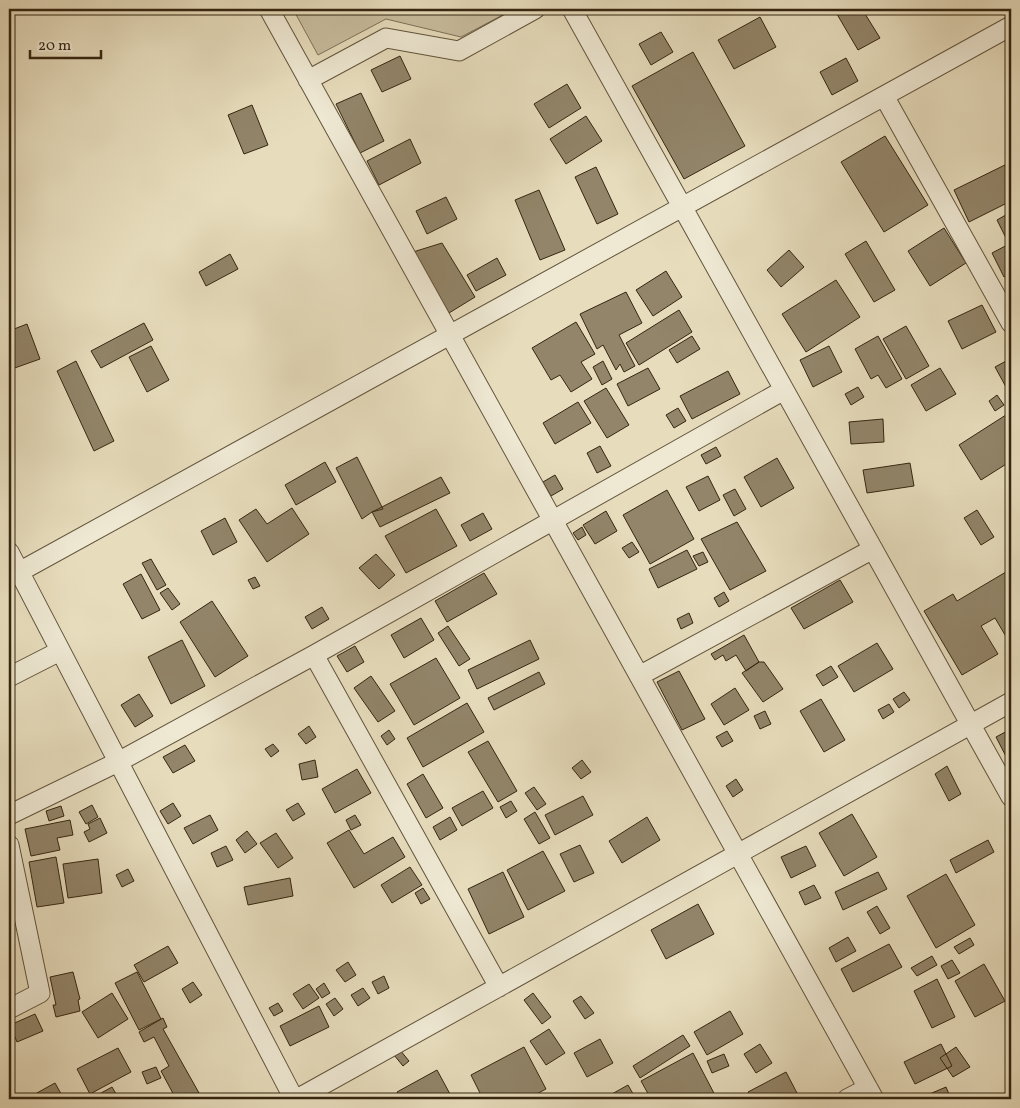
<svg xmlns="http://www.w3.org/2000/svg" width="1020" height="1108" viewBox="0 0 1020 1108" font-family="Vollkorn,serif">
<rect width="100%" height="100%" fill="#e7ddbd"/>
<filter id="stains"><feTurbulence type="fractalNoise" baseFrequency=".004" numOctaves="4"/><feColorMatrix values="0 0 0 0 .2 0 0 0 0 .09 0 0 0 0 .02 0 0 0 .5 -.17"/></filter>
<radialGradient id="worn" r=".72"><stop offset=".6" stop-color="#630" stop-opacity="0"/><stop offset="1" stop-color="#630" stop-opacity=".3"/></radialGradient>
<path fill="#c9bea0" stroke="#7f7258" d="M293,9H514L461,37L386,19L318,55Z"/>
<path fill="#92856a" stroke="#352611" d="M834,9H862L880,38L858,50Z
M760,17L776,47L734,69L718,40Z
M661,32L673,52L651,65L639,44Z
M693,52L745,146L684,179L632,86Z
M400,56L411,79L382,92L371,70Z
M846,58L858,81L832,95L820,72Z
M567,84L581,108L549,128L534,104Z
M361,93L384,141L360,153L336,104Z
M252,105L268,145L244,154L228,115Z
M586,116L602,141L566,164L550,139Z
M885,136L928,205L884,232L841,162Z
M410,139L421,163L379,185L367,161Z
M1011,162V201L969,222L954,190Z
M596,167L618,214L597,224L575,177Z
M539,190L565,250L540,260L515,200Z
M446,197L457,219L427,234L416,211Z
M1011,212V241L1008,242L997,220Z
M944,228L966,263L930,286L908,251Z
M866,241L895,290L874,302L845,254Z
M442,243L475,297L449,313L413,252Z
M1011,243V274L1004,277L992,253Z
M789,250L804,267L781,287L767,270Z
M230,254L238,269L206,286L199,272Z
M497,258L506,275L476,291L467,275Z
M666,271L682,297L653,316L636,290Z
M836,280L860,317L806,352L782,314Z
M626,292L642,323L619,335L635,366L624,372L620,364L616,370L603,345L597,349L580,314Z
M982,305L996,332L962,349L948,321Z
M679,310L692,332L639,365L626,343Z
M576,322L595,354L581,362L592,379L571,392L560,375L551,380L532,348Z
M144,323L153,340L101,368L91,351Z
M27,324L40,359L9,370V331Z
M906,326L929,366L906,379L883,339Z
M692,336L700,349L677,363L669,350Z
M878,336L902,379L886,388L878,375L871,379L855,349Z
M151,346L169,380L147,392L129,357Z
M829,346L842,372L813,387L800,360Z
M1008,360L1011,367V384L1006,387L995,367Z
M76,361L114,441L94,451L57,371Z
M603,361L612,379L602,385L593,367Z
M648,368L660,389L628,406L617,384Z
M940,368L956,394L926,411L911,385Z
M728,371L740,394L692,419L680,396Z
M858,387L864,397L851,405L845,394Z
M606,388L629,425L607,438L584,401Z
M997,395L1004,405L995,411L989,401Z
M578,402L591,423L555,444L543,423Z
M678,408L686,421L674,428L666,415Z
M1009,413L1011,416V461L981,480L959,445Z
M883,419L884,442L851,444L849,422Z
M600,446L611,466L597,473L587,453Z
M716,447L721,456L706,464L701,455Z
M357,457L383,509L372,512L362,519L336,468Z
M777,458L794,488L761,507L744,477Z
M325,462L336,482L296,505L285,485Z
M910,463L914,486L867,493L863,470Z
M555,475L563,489L551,496L543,482Z
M708,476L720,500L699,511L686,487Z
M441,477L450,493L380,527L372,512Z
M735,489L746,509L734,516L723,495Z
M667,490L694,539L650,564L623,515Z
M292,508L309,534L267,562L239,520L256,509L267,524Z
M436,509L457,546L406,573L385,536Z
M977,510L994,537L981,545L964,518Z
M606,511L617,531L595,544L583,525Z
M483,513L492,529L470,541L461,525Z
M225,518L237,542L213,555L201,531Z
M737,522L766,571L730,590L701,539Z
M582,527L586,535L578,540L573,533Z
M632,542L639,552L629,558L622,548Z
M687,550L697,569L658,588L649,569Z
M703,552L708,562L699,566L693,556Z
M376,554L395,575L379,589L359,568Z
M151,559L166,585L157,590L142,563Z
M1011,569V645L995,618L981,626L998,654L962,675L924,611L953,594L957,601Z
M484,573L497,594L447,622L435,601Z
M141,574L160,610L142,619L123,584Z
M255,577L260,586L253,589L248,580Z
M840,580L853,602L804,629L791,608Z
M168,588L180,604L172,610L160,593Z
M724,592L729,601L719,607L714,598Z
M212,601L248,656L215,677L180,622Z
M322,607L329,619L312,629L305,617Z
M689,613L693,623L681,629L677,619Z
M421,618L434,640L404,658L391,635Z
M448,626L470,659L459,666L438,633Z
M744,635L759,662L746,671L736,655L726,661L723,655L715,660L711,654Z
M182,640L205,686L171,704L148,657Z
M530,640L539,659L477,689L468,670Z
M877,643L893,669L854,692L838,666Z
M355,646L364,662L347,672L337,656Z
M436,658L460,698L414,725L390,684Z
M759,662H764L783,689L763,702L742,673Z
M831,666L838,677L823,686L816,675Z
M679,671L705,719L682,730L657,682Z
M539,672L545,684L494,710L488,698Z
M371,676L395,711L378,722L354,688Z
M735,688L749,710L724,725L711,704Z
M904,692L910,700L899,708L893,699Z
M139,694L153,716L135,727L121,705Z
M821,699L845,740L824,752L800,711Z
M467,703L484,732L423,767L407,738Z
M889,704L894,712L883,719L878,710Z
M765,711L771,724L760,729L754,716Z
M309,726L316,737L306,744L298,734Z
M1011,729V766L996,737Z
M389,730L395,739L387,745L381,736Z
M727,731L733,741L722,747L716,737Z
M488,741L517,791L498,802L468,752Z
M273,744L279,751L271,757L265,749Z
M185,745L195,761L173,773L163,757Z
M315,760L318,777L302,780L299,764Z
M582,760L591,772L581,779L572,768Z
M947,766L961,794L949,801L935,774Z
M357,769L371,793L335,813L322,789Z
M423,774L443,808L426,818L407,784Z
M736,779L743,790L733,797L726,786Z
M534,787L546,804L537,810L525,793Z
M483,791L493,808L462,826L452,808Z
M583,796L593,815L555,835L545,815Z
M511,801L517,811L506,818L500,807Z
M173,803L181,816L168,824L160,811Z
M298,803L305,814L293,821L286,810Z
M92,805L98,817L86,824L79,812Z
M61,806L64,816L49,821L46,811Z
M535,812L550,838L539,844L524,819Z
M852,814L877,857L844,876L819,833Z
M210,815L218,830L193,844L184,828Z
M355,815L361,825L351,830L346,820Z
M450,817L457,830L440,840L433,827Z
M647,817L660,840L622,863L609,841Z
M100,818L107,833L89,842L84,832L90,829L88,824Z
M70,820L73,835L57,838L60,850L31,856L25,829Z
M349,830L364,854L393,837L405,857L354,888L327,843Z
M247,831L257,844L245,853L236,840Z
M276,833L293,858L278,868L260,843Z
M988,840L994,852L956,873L950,860Z
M580,845L594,873L574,882L560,854Z
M226,846L233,860L217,867L211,853Z
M806,846L816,866L791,878L781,857Z
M543,851L565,891L528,910L507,870Z
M56,857L64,903L37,907L29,862Z
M98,859L102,893L68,898L63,864Z
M410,867L422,885L392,903L381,885Z
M128,869L134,881L122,887L116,875Z
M503,872L524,917L489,934L468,889Z
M878,872L887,889L843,910L835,892Z
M946,874L975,925L936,948L907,896Z
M290,878L293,896L248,905L244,887Z
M814,885L821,898L805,905L799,892Z
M423,888L430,899L421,904L415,893Z
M698,904L714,934L666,959L651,930Z
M877,906L890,928L880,934L867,912Z
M848,937L856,951L836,962L829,948Z
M970,938L974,945L959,954L954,947Z
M889,944L902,967L853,992L841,969Z
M168,946L178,963L144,982L134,965Z
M932,956L937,965L917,976L911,968Z
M952,960L960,973L948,979L941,966Z
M348,962L356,975L345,982L336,970Z
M984,964L1005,1001L975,1017L955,981Z
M73,972L80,999L78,1000L80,1011L56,1017L53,1005H56L50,977Z
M137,972L161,1019L139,1030L115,983Z
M384,976L389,988L378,994L372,982Z
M937,979L955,1017L932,1028L914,991Z
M193,982L202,995L190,1003L182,989Z
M324,983L330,993L322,998L316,989Z
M309,984L319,998L303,1009L293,994Z
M363,988L370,998L358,1006L351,995Z
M112,993L128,1019L98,1038L82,1012Z
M533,993L551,1017L542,1024L524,1000Z
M581,996L594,1013L585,1019L573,1001Z
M335,998L343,1009L334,1016L326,1004Z
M278,1003L283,1011L274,1016L269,1008Z
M319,1006L329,1027L290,1046L280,1026Z
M730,1011L743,1034L707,1055L694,1032Z
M35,1014L43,1031L17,1042L10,1025Z
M163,1018L167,1027L163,1029L199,1093L187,1099H176L161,1071L169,1066L154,1037L144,1042L139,1032Z
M549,1029L565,1053L546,1065L530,1041Z
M683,1035L690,1046L640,1078L633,1066Z
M600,1039L613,1063L587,1077L574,1053Z
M760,1044L772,1063L756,1073L744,1054Z
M941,1044L952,1066L915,1084L904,1062Z
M524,1047L546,1089L527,1099H483L471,1075Z
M956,1047L970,1067L953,1077L940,1058Z
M118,1048L131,1072L90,1094L77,1069Z
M400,1050L409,1061L403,1066L394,1055Z
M693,1053L717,1099H651L641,1081Z
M724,1054L729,1066L712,1073L707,1061Z
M156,1067L161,1078L147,1084L142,1072Z
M437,1070L450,1094L440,1099H401L397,1092Z
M786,1072L797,1093L785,1099H752L748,1092Z
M55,1083L64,1099H26Z
M628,1085L636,1099H603Z
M112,1087L119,1099H93L92,1098Z
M946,1087L951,1099H918Z"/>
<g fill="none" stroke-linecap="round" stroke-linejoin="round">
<defs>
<path id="street" d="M269,9L874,1099
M572,9L1011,797
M308,80L386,38L459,51L535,9
M884,96L1011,323
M9,552L294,1099
M19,572L1011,26
M314,655L499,987
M639,676L873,549
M9,677L60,651
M9,815L118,762L314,655L784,390
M9,845L40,993L9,1009
M297,1099L1011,702
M847,1099L868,1088"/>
</defs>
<use href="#street" stroke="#62543c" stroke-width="21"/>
<use href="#street" stroke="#efe9d4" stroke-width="19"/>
</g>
<rect width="1020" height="1108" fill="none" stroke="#e7ddbd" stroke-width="30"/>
<rect x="10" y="10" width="1000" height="1088" fill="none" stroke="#352611" stroke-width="2.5"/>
<rect x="15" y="15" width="990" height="1078" fill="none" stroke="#352611"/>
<path d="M30 50v8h71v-8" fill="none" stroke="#352611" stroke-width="2.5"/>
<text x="38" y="50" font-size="15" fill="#352611" stroke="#efe9d4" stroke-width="4" paint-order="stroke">20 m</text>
<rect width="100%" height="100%" filter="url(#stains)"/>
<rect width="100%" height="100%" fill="url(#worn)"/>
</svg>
